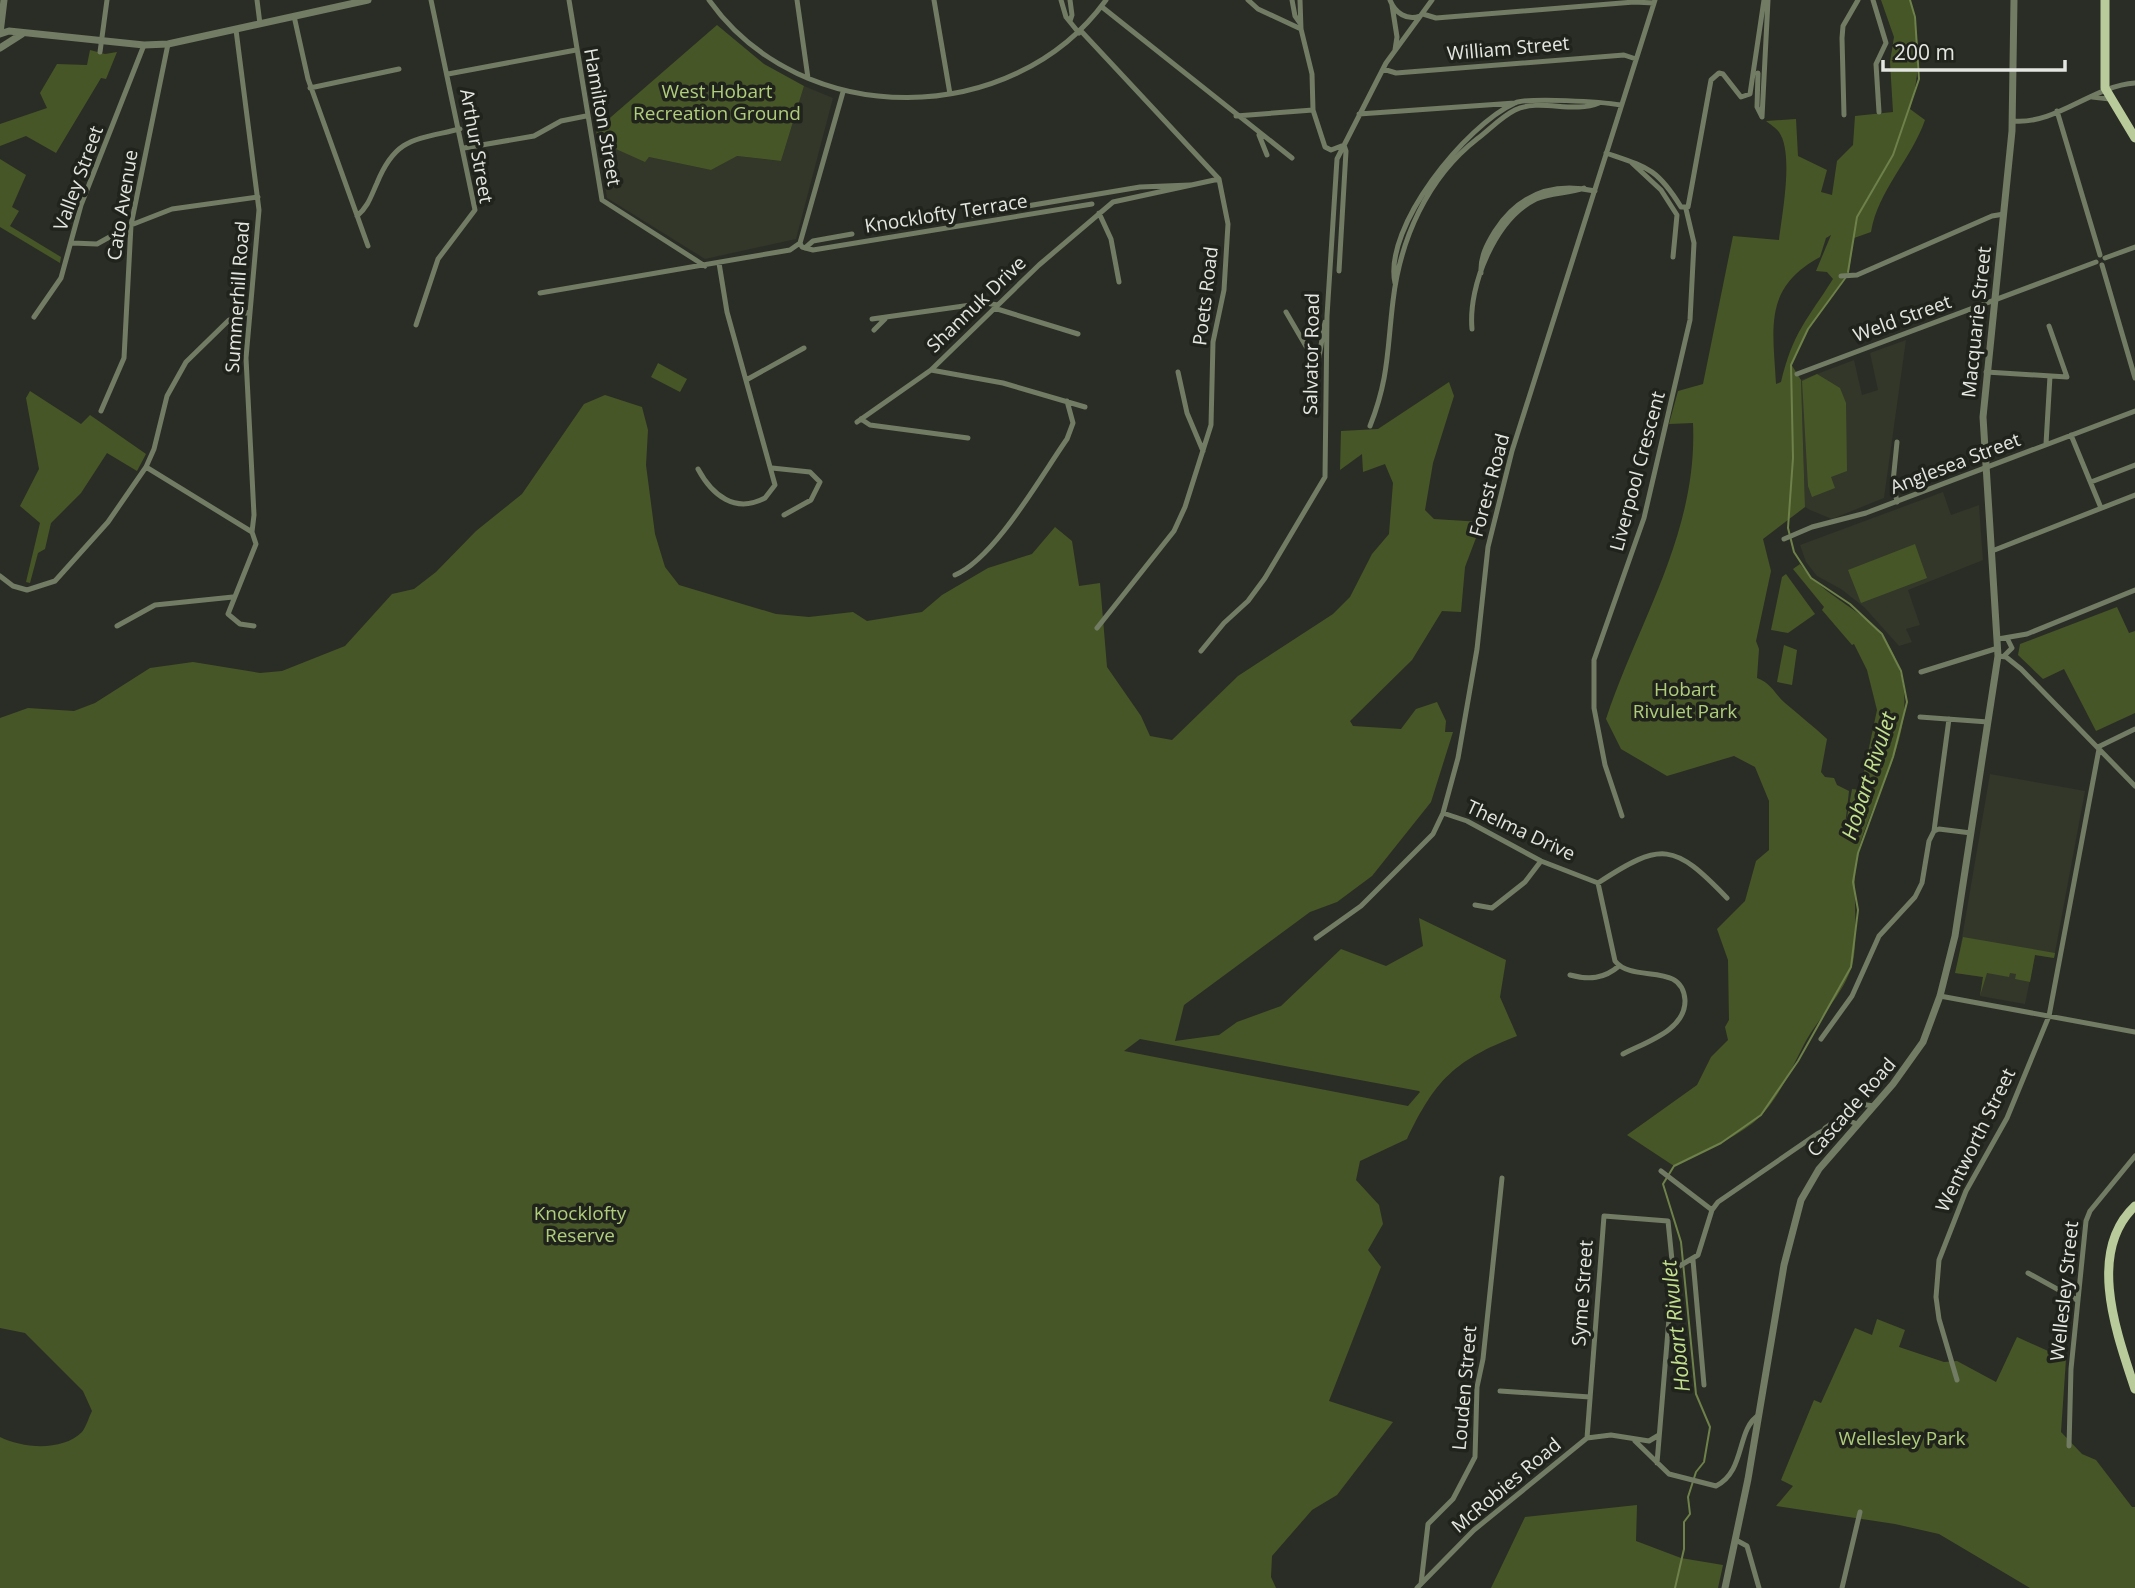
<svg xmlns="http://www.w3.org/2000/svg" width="2135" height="1588" viewBox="0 0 2135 1588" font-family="'Open Sans',sans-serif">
<rect width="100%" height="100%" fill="#2a2d25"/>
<path fill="#323729" d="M804,86L833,98L796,239L705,259L607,198L598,141L645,161L649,157L711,170L736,156L781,161Z
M1906,340L1884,498L1832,519L1810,510L1805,507L1801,380L1854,360L1862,395L1878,390L1870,353Z
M1943,492L1951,515L1979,505L1983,560L1908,590L1920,625L1906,629L1912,642L1899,646L1864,607L1841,589L1817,576L1806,562L1800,545Z
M1990,774L2085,791L2054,958L2035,955L2025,1004L1980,996L1983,977L1956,973Z"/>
<path fill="#475627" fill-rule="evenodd" d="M1881,0H1910C1920,37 1921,72 1910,109L1925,120C1911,160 1878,190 1871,232L1854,238L1849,271L1808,329L1791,364L1801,380L1805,507L1763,539L1771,571L1756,641L1759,649L1757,678C1771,683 1774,693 1785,703C1799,715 1813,726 1827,739L1821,772L1825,777L1834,778L1837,785L1849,791L1844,835L1852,789L1860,790L1877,710L1867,670L1854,644L1852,645L1822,610L1824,607L1793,569L1800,564C1832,608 1885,611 1901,675C1916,731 1878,788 1861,841C1849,879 1859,917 1854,956C1850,987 1822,1013 1807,1039C1792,1066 1778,1103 1753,1123C1729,1141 1701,1153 1674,1166L1627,1135L1697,1085L1711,1057L1728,1040L1725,1027L1729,1020L1728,960L1717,929L1745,901L1756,861L1769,850V801L1755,767L1734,756L1667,776L1621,749L1606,719C1639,620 1698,532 1693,423L1669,424L1678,391L1703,384L1733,236L1779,240C1782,214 1794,153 1779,132C1776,128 1770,124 1766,121L1796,119L1798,156L1827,170L1821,192L1832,195L1837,161L1853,145L1855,116L1893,112L1890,62L1894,37ZM1831,235L1816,271L1827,272L1833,279C1807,320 1793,332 1781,382L1776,384C1773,328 1763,288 1820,257L1826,238Z
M717,25L764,64L804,86L781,161L737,156L711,170L649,157L645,162L598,141L596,130Z
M90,50L105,54L117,52L106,79L101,78L56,153L26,136L0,146V124L47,108L40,93L57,64L87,65Z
M0,159L26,175L12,207L19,211L10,226L61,257L60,263L0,227Z
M658,363L687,379L680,392L651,377Z
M1817,374L1840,388L1846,403L1847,471L1831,477L1835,488L1812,497L1808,486L1802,381Z
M1449,382L1454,396L1433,463L1425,510L1434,519L1482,522L1465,567L1461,612L1442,611L1412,660L1350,721L1353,726L1401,729L1416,709L1437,702L1446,721L1445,732H1453L1431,802L1372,876L1337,902L1310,912L1184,1005L1175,1041L1219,1035L1237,1022L1281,1006L1341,949L1386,966L1423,946L1419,918L1506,960L1500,997L1517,1036C1455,1060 1435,1080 1407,1139L1360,1161L1356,1180L1379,1205L1383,1224L1368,1250L1381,1267L1329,1401L1393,1422L1337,1495L1312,1510L1272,1556L1271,1577L1276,1588H0V1437C22,1448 62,1452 82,1432C86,1427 89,1417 92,1411L83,1391L25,1333L0,1328V718L28,708L74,711L95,703L150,668L193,662L260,673L282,671L345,646L392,594L414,589L436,572L476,531L522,494L584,404L605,395L642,407L648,430L646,465L655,534L665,567L679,585L776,614L809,617L853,612L867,621L922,612L942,595L988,568L1032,554L1055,527L1072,541L1079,586L1100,583L1107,667L1141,716L1150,736L1172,740L1238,676L1333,614L1350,597L1372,554L1389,534L1393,483L1385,464L1363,472L1362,454L1340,470L1341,431L1378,429ZM1140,1039L1419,1091L1420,1092L1408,1106L1124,1051Z
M30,391L81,424L90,415L146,454L137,471L107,453L81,493L51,523L45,549L38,553L30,583L26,582L40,523L20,506L39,469L26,398Z
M1915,544L1927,578L1861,603L1848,570Z
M1786,574L1815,614L1788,633L1771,630L1782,577Z
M2117,607L2129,633L2135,631V713L2096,731L2064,669L2043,679L2018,655L2020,644Z
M1784,645L1797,650L1792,685L1777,682Z
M1963,937L2055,953L2054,958L2035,955L2030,982L2015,979L2016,974L2010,973L2009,977L1987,973L1980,996L1983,977L1955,973Z
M1877,1319L1905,1330L1899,1347L1944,1362L1957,1361L1996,1382L2017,1337L2066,1359L2061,1432L2082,1454L2096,1460L2132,1507H2135V1588H2030L1939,1534L1895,1524L1776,1506L1793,1486L1781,1480L1814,1400L1821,1403L1855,1328L1872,1335Z
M1637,1505L1636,1541L1681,1558L1723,1565L1718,1588H1491L1525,1517Z"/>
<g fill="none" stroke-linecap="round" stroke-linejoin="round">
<path stroke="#6e814a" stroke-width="2" d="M1848,272L1857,217L1893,155L1919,79L1915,17L1910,0
M1675,1588L1684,1549V1522L1690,1514L1688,1497L1696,1472L1704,1462L1710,1427L1696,1394L1681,1242L1663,1184L1674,1166L1721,1143L1761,1115L1798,1061L1851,967L1858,910L1853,882L1858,853L1893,757L1907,702L1901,671L1882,634L1850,604L1811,578L1794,552L1788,528L1793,458L1791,365L1808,329L1846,277"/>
<path stroke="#727b63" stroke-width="5" d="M257,0L260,24
M569,0L602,200L705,266
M709,0C802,131 1013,129 1106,0
M797,0L808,78
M934,0L950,94
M1061,0L1066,17L1079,33
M1070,0L1072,15L1070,21
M1248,0L1258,9L1301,29
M1292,0L1295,16L1300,23
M1300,0L1301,29L1312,74L1313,110L1325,147L1331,150L1344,145
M1390,0C1395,13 1407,21 1420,16
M1873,0L1886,43L1876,64L1879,112
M1392,5L1397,37L1395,50
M1102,7L1292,158
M1423,14L1436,18L1634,2L1654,3
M294,16L308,79L368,246
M236,30L259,210L246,358L254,515L252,532L256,544L228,614L240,624L254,626
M1081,31L1219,179L1228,224L1224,290L1213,342L1211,425L1185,507L1174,531L1097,628
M100,52L107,0
M1383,69L1396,73L1624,55L1636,59
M1758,73L1757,107L1762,117
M448,74L576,50
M310,88L399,69
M2092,97L2110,99
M2057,111L2100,255
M1359,114L1515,103
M1844,115L1842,38L1843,26L1858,0
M1236,116L1313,110
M1762,117L1768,0
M2013,121C2056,125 2092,86 2135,83
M1259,135L1267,155
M464,148L534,136L561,121L586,116
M1606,153C1647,167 1657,168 1681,207H1688L1711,80L1719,73L1723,74L1741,97L1750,94L1764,0
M1632,163L1661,190L1677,215L1673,257
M1099,213L1111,239L1119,282
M357,216C368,207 371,196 377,183C396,137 415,140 460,129
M968,216L1140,187L1190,185
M72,243L97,244L131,225L172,209L258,197
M800,243L843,92
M805,248L813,241L852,234
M2105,258L2135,247
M2102,265L2135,378
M1339,271L1346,151L1344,145
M1481,273C1480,257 1487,244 1495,231C1519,194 1553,182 1595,191
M1841,276L1857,275L1992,216L2004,214
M1395,283C1383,227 1466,125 1515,103C1529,97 1603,102 1621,105
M540,293L790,250L800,243L802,247L813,250L1092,204
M994,308L1078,334
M249,312L229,320L186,362L167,396L154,449L146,467L252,532
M1286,312L1314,360L1319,357L1325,322
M34,317L61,278L81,205L144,45
M872,319L985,303L998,305
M416,325L438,259L475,210L431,0
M1472,329C1468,286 1495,219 1536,199C1551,192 1568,194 1584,188
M874,330L885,319
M931,370L1003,383L1085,407
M1178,372L1187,413L1203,451
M1986,372L2067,377L2049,326
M1797,374L2096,262
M748,379L804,348
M101,411L124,358L131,225L168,44
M861,419L870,425L968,438
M857,422L931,370L1039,265L1113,202L1219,179
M1370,426C1389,378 1387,350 1393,301C1400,240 1427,178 1477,139C1489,130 1501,117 1515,110C1540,98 1573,114 1599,103
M2071,435L2101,508
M2046,444L2050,376
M772,468L810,472L820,482L811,500L784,515
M698,469C712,495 735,514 765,498L775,485L727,312L719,263
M2091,482L2135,465
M1897,502L1893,482L1897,442
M1784,539L1812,527L1866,513L2135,411
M1992,551L2135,495
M955,575C995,558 1041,476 1067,439L1073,423L1067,401
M0,576L13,586L27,590L55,581L108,522L146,467
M117,626L155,605L233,597
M1998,639L2027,634L2135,590
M1201,651L1224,623L1248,601L1265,578L1325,477L1327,316L1337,159L1386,63L1432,0
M1998,656L2006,657L2021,669L2135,786
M2004,656L2012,648L2007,638
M1921,672L1998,648
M1920,717L1988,722
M2098,747L2135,729
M1443,813L1467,821L1541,861L1598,883C1662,841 1674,843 1727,898
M1622,816L1605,765L1594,708V660L1644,518L1690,320L1694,243L1686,209
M1934,831L1939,829L1971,833
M1598,883L1615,961C1633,984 1682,961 1685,1000C1686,1030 1646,1042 1623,1054
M1475,905L1492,908L1525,882L1541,861
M1316,938L1361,906L1433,834L1443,813L1458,758L1477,649L1488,547L1512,451L1655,0
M1570,975C1589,980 1604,979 1619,966
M1940,996L2135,1032
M1821,1039L1852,996L1879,936L1915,897L1922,883L1929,841L1934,831L1949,719
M1825,1128L1860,1104L1874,1106
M1661,1171L1712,1210
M1693,1260L1704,1385
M1673,1270L1698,1255L1712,1210L1718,1202L1817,1134L1845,1119L1857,1124
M2028,1273L2077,1300
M1957,1380L1939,1319L1936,1297L1939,1260L1966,1191L2007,1118L2049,1016L2099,749
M1500,1391L1590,1397
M1587,1438L1604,1216L1668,1221L1673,1270L1657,1463
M1635,1441L1669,1474L1716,1486C1746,1471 1736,1429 1759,1415
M2069,1446L2071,1369L2086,1221L2090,1211L2135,1156
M1736,1540L1747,1546L1759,1588
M1421,1584L1428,1524L1453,1499L1475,1457L1477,1387L1483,1359L1502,1178
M1417,1588L1474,1530L1587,1438L1611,1435L1649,1441L1659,1435
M1842,1588L1860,1512"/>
<path stroke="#727b63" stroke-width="7" d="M0,33L4,0
M0,34L9,31L144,45L168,44L368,0
M0,48L22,34
M1725,1588L1748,1479L1784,1265L1801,1200L1819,1169L1893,1084L1923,1042L1940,996L1955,936L1998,656L1983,417L2012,131L2014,0"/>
<path stroke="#b9cb9a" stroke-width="9" d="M2105,0V88L2135,138
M2135,1206C2086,1252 2117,1334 2135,1389"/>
</g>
<g text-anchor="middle" stroke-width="7" stroke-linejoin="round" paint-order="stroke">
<g font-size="19" fill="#e4e6e1" stroke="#20231c">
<text transform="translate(1508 48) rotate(-5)" y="7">William Street</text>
<text transform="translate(603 117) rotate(80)" y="7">Hamilton Street</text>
<text transform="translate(477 146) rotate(80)" y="7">Arthur Street</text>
<text transform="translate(78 178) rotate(-70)" y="7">Valley Street</text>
<text transform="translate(122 205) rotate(-81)" y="7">Cato Avenue</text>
<text transform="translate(946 213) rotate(-9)" y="7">Knocklofty Terrace</text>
<text transform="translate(1205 296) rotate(-83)" y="7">Poets Road</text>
<text transform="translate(237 297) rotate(-86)" y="7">Summerhill Road</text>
<text transform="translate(976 304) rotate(-44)" y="7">Shannuk Drive</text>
<text transform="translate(1902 318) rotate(-20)" y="7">Weld Street</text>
<text transform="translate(1976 322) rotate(-84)" y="7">Macquarie Street</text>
<text transform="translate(1311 354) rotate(-89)" y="7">Salvator Road</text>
<text transform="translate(1955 463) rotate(-21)" y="7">Anglesea Street</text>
<text transform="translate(1637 471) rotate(-75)" y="7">Liverpool Crescent</text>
<text transform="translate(1489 485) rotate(-75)" y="7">Forest Road</text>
<text transform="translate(1521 830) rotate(25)" y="7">Thelma Drive</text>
<text transform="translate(1851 1107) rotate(-49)" y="7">Cascade Road</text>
<text transform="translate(1975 1140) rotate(-64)" y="7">Wentworth Street</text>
<text transform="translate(2064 1291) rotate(-84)" y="7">Wellesley Street</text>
<text transform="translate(1582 1293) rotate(-86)" y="7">Syme Street</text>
<text transform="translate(1464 1388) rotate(-85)" y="7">Louden Street</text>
<text transform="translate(1506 1485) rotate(-40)" y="7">McRobies Road</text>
</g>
<g font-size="19" fill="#b0cd7b" stroke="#20231c">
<text x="717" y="98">West Hobart<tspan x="717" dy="22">Recreation Ground</tspan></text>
<text x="1685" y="696">Hobart<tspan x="1685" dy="22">Rivulet Park</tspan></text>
<text x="580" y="1220">Knocklofty<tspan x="580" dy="22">Reserve</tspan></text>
<text x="1902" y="1445">Wellesley Park</text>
</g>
<g font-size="21" font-style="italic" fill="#c2e08d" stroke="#20231c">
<text transform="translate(1869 776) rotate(-72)" y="7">Hobart Rivulet</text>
<text transform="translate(1676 1326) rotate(-96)" y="7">Hobart Rivulet</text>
</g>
</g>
<path d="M1883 60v10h182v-10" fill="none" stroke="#e4e6e1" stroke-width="3.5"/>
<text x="1894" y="60" font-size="21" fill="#e4e6e1" stroke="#20231c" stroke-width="5" paint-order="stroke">200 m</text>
</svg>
